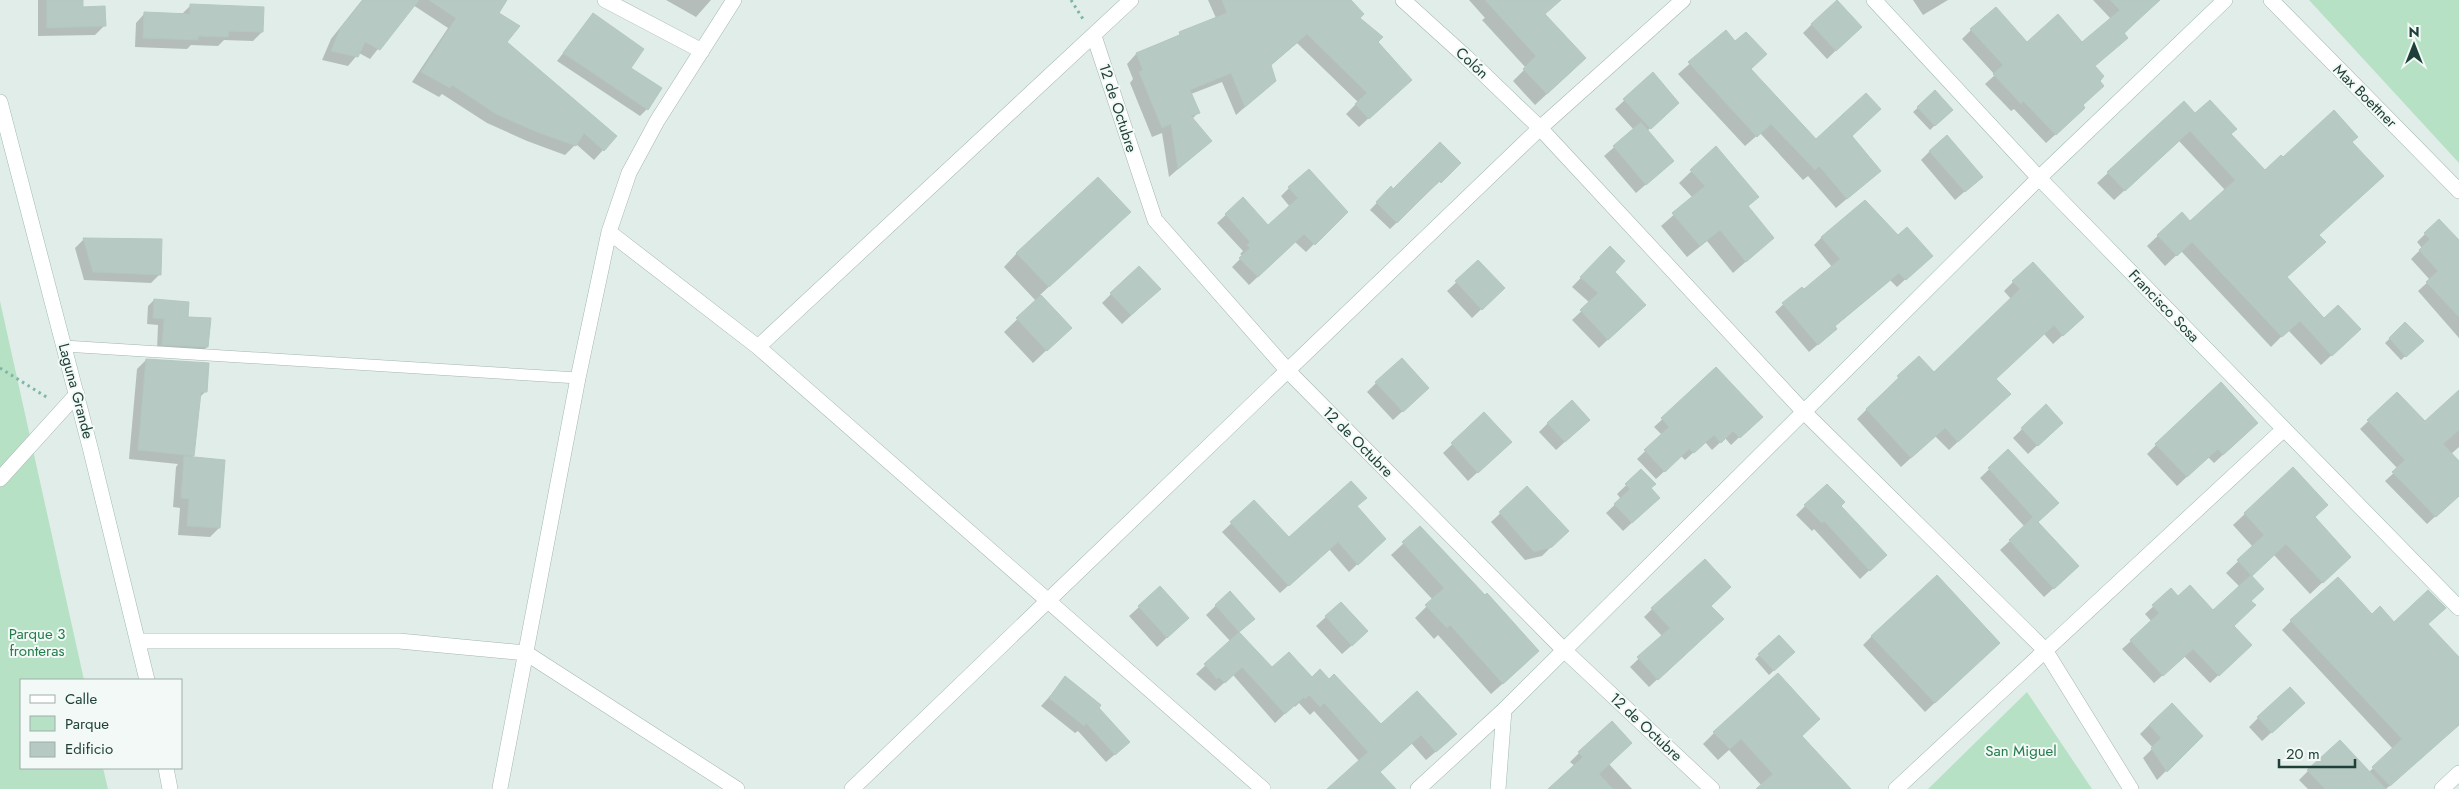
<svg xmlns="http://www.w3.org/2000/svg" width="2459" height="789" viewBox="0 0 2459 789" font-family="Jost,sans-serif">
<rect width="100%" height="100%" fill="#e1ede9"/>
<path fill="#b7e1c5" d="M2309,0H2459V163Z
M0,301L84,680H21V768H103L108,789H0Z
M2027,692L2092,789H1928Z"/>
<path fill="#0003" d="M38,0H82V8L104,26L95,35L38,36Z
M362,0H499L497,13L505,43L603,150L594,160L576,144L565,155L527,141L487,123L442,94L439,97L412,82L448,28L413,5L370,59L359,53L348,66L322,60L331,39Z
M666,0H711L696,17Z
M1208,0H1327L1358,18L1376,42L1401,89L1359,127L1346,114L1358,102L1297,43L1270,66L1275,81L1236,115L1222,82L1191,94L1198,113L1192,119L1210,141L1169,177L1162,133L1152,137L1130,83L1133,79L1127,64L1136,54L1216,18Z
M1469,0H1560L1544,14L1574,69L1535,105L1513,81L1526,68L1482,20L1485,18Z
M1913,0H1948L1923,15Z
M2093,0H2156L2094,66L2081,105L2075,117L2046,143L2014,109L2011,111L1985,84L1995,75L1962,39L1971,30L2027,44L2082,43L2111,19Z
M191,5L262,32L253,41L224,40L218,46L191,45L187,49L135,47L136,23L145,13L181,15Z
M593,15L647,109L640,116L557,61Z
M1812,24L1851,36L1827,59L1803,33Z
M1726,32L1749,70L1816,141L1868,181L1836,208L1808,176L1803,180L1760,133L1745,146L1678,74Z
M1653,74L1669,112L1647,131L1673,161L1636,193L1604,156L1634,130L1615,109Z
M1935,92L1951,110L1930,130L1913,112Z
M2184,103L2195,115L2230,134L2264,172L2283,159L2351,142L2318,235L2286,278L2324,319L2349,339L2321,365L2288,330L2271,347L2181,251L2165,266L2147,246L2182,213L2190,223L2225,190L2179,141L2114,200L2097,183Z
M1716,148L1757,197L1747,207L1773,238L1733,273L1707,241L1687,257L1661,226L1693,198L1679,183Z
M1930,151L1981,177L1955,200L1921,160Z
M1459,163L1390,229L1370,210L1391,188L1393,190Z
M1289,188L1346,212L1306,252L1295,242L1249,285L1232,267L1243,256L1240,254L1243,251L1217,223L1243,199L1268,227L1290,207L1281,196Z
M1115,225L1040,295L1070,328L1033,363L1004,332L1036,301L1004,267L1017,253Z
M2425,234L2459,253V338L2418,291L2430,280L2411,259L2422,248L2417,242Z
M1822,237L1923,263L1897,287L1890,280L1834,327L1836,329L1809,352L1775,312L1801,288L1803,291L1832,267L1814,245Z
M84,239L160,274L151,283L84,280L75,248Z
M1601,257L1613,272L1635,314L1599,348L1572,320L1590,303L1572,287Z
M1478,262L1494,297L1472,318L1447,291Z
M2013,282L2073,326L2053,344L2044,334L1995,379L2000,403L1949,450L1935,436L1901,467L1857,419L1918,358L1934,374L2011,299L2004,291Z
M1111,294L1150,298L1122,324L1102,303Z
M154,300L187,318L207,347L201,353L157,350L158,325L147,324L148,306Z
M2405,324L2422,341L2401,360L2385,343Z
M146,360L205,392L199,398L193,456L190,458L219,528L210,537L178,535L180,508L173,507L176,467L178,464L129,459L137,369Z
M1716,369L1753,424L1731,445L1725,438L1712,450L1705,442L1685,460L1681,456L1656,479L1637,459L1662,435L1654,427Z
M1376,383L1418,397L1393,420L1367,392Z
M2397,394L2425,423L2459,406V447L2451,454L2459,463V495L2427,524L2385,481L2398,469L2360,429Z
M1484,414L1501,451L1468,481L1443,453Z
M1548,423L1579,429L1556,450L1539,432Z
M2022,429L2052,432L2028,454L2013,438Z
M2248,432L2214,463L2208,457L2177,486L2147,454L2156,445Z
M2008,451L2037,522L2068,575L2044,597L2000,550L2025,527L1980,478Z
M2293,469L2338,568L2310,594L2274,555L2250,576V601L2232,626L2242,653L2210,683L2184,656L2154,683L2122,649L2152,622L2145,614L2171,590L2178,598L2213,612L2240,587L2226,573L2253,547L2233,525Z
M1641,471L1649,489V507L1623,531L1606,513L1621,499L1617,494Z
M1527,488L1558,540L1542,556L1525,560L1491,522Z
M1254,502L1289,539L1356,507L1376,547L1349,572L1329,549L1280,593L1222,532Z
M1805,506H1839L1876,564L1860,579L1814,529L1812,531L1796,515Z
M1420,528L1526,663L1491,694L1438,635L1434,639L1415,618L1433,600L1391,555Z
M1160,588L1178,627L1157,647L1129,616Z
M1229,593L1244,628L1238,633L1271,669L1311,679L1381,726L1417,693L1446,743L1426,760L1411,743L1379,773L1389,789H1329L1359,761L1314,711L1310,715L1299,703L1295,707L1294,705L1275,723L1233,675L1215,691L1196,674L1231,642L1206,615Z
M1341,603L1358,640L1342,654L1316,626Z
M1710,606L1714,627L1649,687L1630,667L1662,636L1644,617L1652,609Z
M2372,615L2394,623L2427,624L2459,659V724L2386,789H2308L2299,780L2308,771L2369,772L2393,749L2282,630L2291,621Z
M1779,636L1793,652L1769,675L1755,659Z
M1872,636L1989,652L1925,712L1863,645Z
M1066,678L1097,708L1120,750L1106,762L1078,731L1075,733L1041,706Z
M2294,712L2262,741L2249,727L2258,718Z
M2149,725L2201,736L2157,780L2143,758L2153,748L2140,734Z
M1714,733L1800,736L1849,789H1759L1762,786L1729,750L1718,760L1703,744Z
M1579,753L1609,764L1632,789H1550L1575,766L1570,762Z"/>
<path fill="#b6c9c2" stroke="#b3c8c0" d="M47,0H83V7L105,6L106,26L47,28Z
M363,0H419L380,50L365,42L358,57L331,51L340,29Z
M429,0H507L499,13L520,26L507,42L617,136L604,151L584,133L576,146L537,132L496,114L452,85L450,88L421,72L456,18Z
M1222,0H1351L1364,14L1360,18L1383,37L1378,42L1412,80L1369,119L1355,104L1367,93L1307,34L1271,65L1276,81L1245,107L1231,73L1190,90L1200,113L1191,116L1212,141L1178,169L1171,124L1162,128L1139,72L1143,70L1136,53L1180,35L1179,32L1227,13Z
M1485,0H1561L1545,14L1586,58L1547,94L1523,69L1536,56Z
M1837,0L1862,27L1836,51L1811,24Z
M2110,0H2160L2124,33L2128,38L2095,66L2104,76L2100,81L2104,86L2083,105L2085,108L2056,135L2023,101L2021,104L1993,74L2003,65L1970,29L1996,7L2027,42L2058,14L2082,42L2120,10Z
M190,4L264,7L263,32L229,31L228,37L198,36V40L143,38L144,12L190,14Z
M593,13L644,49L631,68L662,88L648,110L563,53Z
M1726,30L1735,41L1746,32L1767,54L1751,69L1816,139L1866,93L1881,109L1852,136L1881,171L1847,199L1819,166L1815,170L1771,124L1757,137L1688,62Z
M1653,72L1679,103L1651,129L1623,99Z
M1935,90L1953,110L1935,126L1917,107Z
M2210,100L2237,129L2231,134L2265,170L2281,155L2283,157L2334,110L2358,137L2352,142L2384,176L2319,235L2326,242L2287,277L2324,318L2338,305L2361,329L2332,356L2300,321L2282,337L2192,242L2177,256L2157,235L2182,212L2190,221L2235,180L2190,131L2125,191L2107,172L2184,101L2195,113Z
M1641,122L1674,161L1646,185L1613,146Z
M1947,135L1983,177L1965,192L1929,151Z
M1440,142L1461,163L1441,183L1439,181L1397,223L1376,202L1391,186L1393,189Z
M1716,146L1759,197L1748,206L1774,238L1746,262L1720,230L1700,246L1672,213L1705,186L1690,170Z
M1309,169L1348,212L1315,245L1304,234L1258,277L1239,258L1250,248L1247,245L1250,242L1225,214L1243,197L1268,225L1298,198L1288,187Z
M1098,177L1131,212L1049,287L1016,253Z
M1865,200L1898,235L1907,227L1933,256L1906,280L1899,273L1835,326L1837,329L1818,345L1782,303L1802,287L1804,289L1840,259L1821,237Z
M2439,219L2459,240V317L2426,282L2438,271L2419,250L2430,239L2424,233Z
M83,238L162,239L161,275L93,272Z
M1610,246L1625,261L1615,272L1646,305L1608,340L1580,310L1598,293L1580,277Z
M1478,260L1505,288L1482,310L1455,281Z
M2033,262L2084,317L2063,336L2054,325L1996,379L2011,394L1958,442L1945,428L1911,458L1866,409L1899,378L1897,376L1919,356L1934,372L2020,289L2012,281Z
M1139,266L1161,289L1131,315L1110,293Z
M1041,295L1072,328L1047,351L1016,318Z
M154,299L189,302L188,317L211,318L208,347L162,345L164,319L153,318Z
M2405,322L2424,341L2406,357L2389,338Z
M1402,358L1429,388L1403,412L1375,382Z
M146,359L209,363L207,392H201L194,456L138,450Z
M1716,367L1763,417L1740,438L1733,431L1721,443L1714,435L1694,453L1689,449L1665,472L1644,450L1669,427L1661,418Z
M2221,382L2258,423L2223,455L2218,449L2187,477L2155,444Z
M2459,390V430L2443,444L2459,461V496L2436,517L2392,472L2405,460L2367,420L2397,392L2425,421Z
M1572,400L1590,420L1565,442L1547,423Z
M2046,404L2063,423L2038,446L2021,428Z
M1484,412L1512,442L1478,473L1451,443Z
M2008,449L2059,503L2038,522L2079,566L2054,589L2009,540L2033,517L1988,468Z
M184,456L225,460L220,528L187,526L189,499L181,498Z
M2293,467L2328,505L2315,517L2351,557L2323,583L2286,544L2252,576L2237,560L2264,535L2244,513Z
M1641,469L1656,484L1651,488L1660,498L1632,523L1614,504L1630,489L1625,484Z
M1351,481L1367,498L1357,506L1386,539L1358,565L1338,542L1289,586L1230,522L1254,500L1289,537Z
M1827,484L1845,502L1841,506L1887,555L1870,571L1824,521L1822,523L1804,505Z
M1527,486L1569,531L1552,547L1534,552L1499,512Z
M1420,526L1485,595L1487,593L1539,651L1503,684L1450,625L1447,628L1425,605L1444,588L1402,542Z
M1705,559L1731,587L1711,606L1724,619L1658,680L1637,657L1670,628L1651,608Z
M1937,575L2000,643L1935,703L1871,636Z
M2251,575L2264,589L2251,601L2256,605L2234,626L2252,645L2219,676L2193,649L2163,676L2130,640L2159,613L2152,605L2171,588L2178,596L2190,585L2213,610Z
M2338,577L2372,614L2380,606L2394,622L2428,590L2446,608L2428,624L2459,657V725L2390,786L2372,767L2402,739L2290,620Z
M1160,586L1189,618L1167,638L1138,606Z
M1230,591L1255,619L1239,632L1215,605Z
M1341,602L1368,631L1352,646L1325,616Z
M1239,632L1272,667L1289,652L1312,677L1320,669L1329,679L1334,674L1381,724L1417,691L1457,734L1436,752L1421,735L1380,772L1396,789H1327L1368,752L1324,703L1320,707L1309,695L1305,699L1304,697L1285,714L1242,667L1225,683L1219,677L1217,679L1204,664Z
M1779,635L1795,652L1774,671L1758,654Z
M1778,673L1820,719L1802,736L1851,789H1756L1773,774L1741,739L1730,749L1713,732Z
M1065,676L1101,705L1099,708L1130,742L1115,755L1086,723L1084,726L1049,698Z
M2290,687L2305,703L2272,733L2257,717Z
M2172,703L2203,736L2167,772L2151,748L2161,738L2149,725Z
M1612,721L1632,743L1599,774L1613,789H1548L1583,757L1578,752Z
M2340,740L2386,789H2325L2307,770Z"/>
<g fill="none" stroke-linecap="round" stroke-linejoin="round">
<defs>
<path id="lane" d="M64,346L578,378"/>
<path id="street" d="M605,0L702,51
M1403,0L1466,57L1540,128L1804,412L2045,650L2131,789
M2271,0L2459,191
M1094,36L1155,220L1288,371L1564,650L1712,789
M609,232L758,347L1263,789
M758,347L1131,0
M0,479L77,394
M139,641H399L526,653L737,789
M500,788L578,378L609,232L629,173L657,121L734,0
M852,789L1540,128L1683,0
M1418,789L1504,710
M1896,789L2284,429
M2442,789L2459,773"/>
<path id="secondary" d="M1874,0L2039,178L2459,608
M0,102L90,447L147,680
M166,768L170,789
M1498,789L1504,710L2039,178L2225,0"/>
</defs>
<use href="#lane" stroke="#a3b6b1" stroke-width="12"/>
<use href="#street" stroke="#a3b6b1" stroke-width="16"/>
<use href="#secondary" stroke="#9ebbb2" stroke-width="16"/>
<path stroke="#7eb5a7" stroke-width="3" stroke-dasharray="2.5 4" stroke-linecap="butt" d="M1071,0L1083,19
M0,368L48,398"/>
<use href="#lane" stroke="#fff" stroke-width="11"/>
<use href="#street" stroke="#fff" stroke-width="15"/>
<use href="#secondary" stroke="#fff" stroke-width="15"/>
</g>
<g text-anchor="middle" stroke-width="4" stroke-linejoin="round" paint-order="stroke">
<g font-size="15" fill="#1f4039" stroke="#f2f9f6">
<text transform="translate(1472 63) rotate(43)" y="5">Colón</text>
<text transform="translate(2365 96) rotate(45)" y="5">Max Boettner</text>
<text transform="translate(1118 108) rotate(72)" y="5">12 de Octubre</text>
<text transform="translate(2164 306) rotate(46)" y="5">Francisco Sosa</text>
<text transform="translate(76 391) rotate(75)" y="5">Laguna Grande</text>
<text transform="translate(1358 442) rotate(45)" y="5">12 de Octubre</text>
<text transform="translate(1646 727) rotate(43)" y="5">12 de Octubre</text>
</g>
<g font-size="15" fill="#247c4b" stroke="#f2f9f6">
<text x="37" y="639">Parque 3<tspan x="37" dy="17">fronteras</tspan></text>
<text x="2021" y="756">San Miguel</text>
</g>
</g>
<rect x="20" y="679" width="162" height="90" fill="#f2f9f6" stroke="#9eafaa"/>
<rect x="30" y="695" width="25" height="8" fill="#ffffff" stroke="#9eafaa"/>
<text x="65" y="704" font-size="15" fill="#1f4039">Calle</text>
<rect x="30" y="716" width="25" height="15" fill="#b7e1c5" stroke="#9eafaa"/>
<text x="65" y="729" font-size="15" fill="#1f4039">Parque</text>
<rect x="30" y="742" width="25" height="15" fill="#b6c9c2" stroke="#9eafaa"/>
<text x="65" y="754" font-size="15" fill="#1f4039">Edificio</text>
<g transform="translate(2414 45)" stroke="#f2f9f6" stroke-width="4" paint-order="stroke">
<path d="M0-4L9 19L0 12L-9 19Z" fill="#1f4039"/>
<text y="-8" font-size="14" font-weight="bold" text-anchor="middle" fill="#1f4039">N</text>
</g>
<path d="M2279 759v8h76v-8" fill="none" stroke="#1f4039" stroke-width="2.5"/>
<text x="2286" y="759" font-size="15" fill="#1f4039" stroke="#f2f9f6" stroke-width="4" paint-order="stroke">20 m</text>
</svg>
